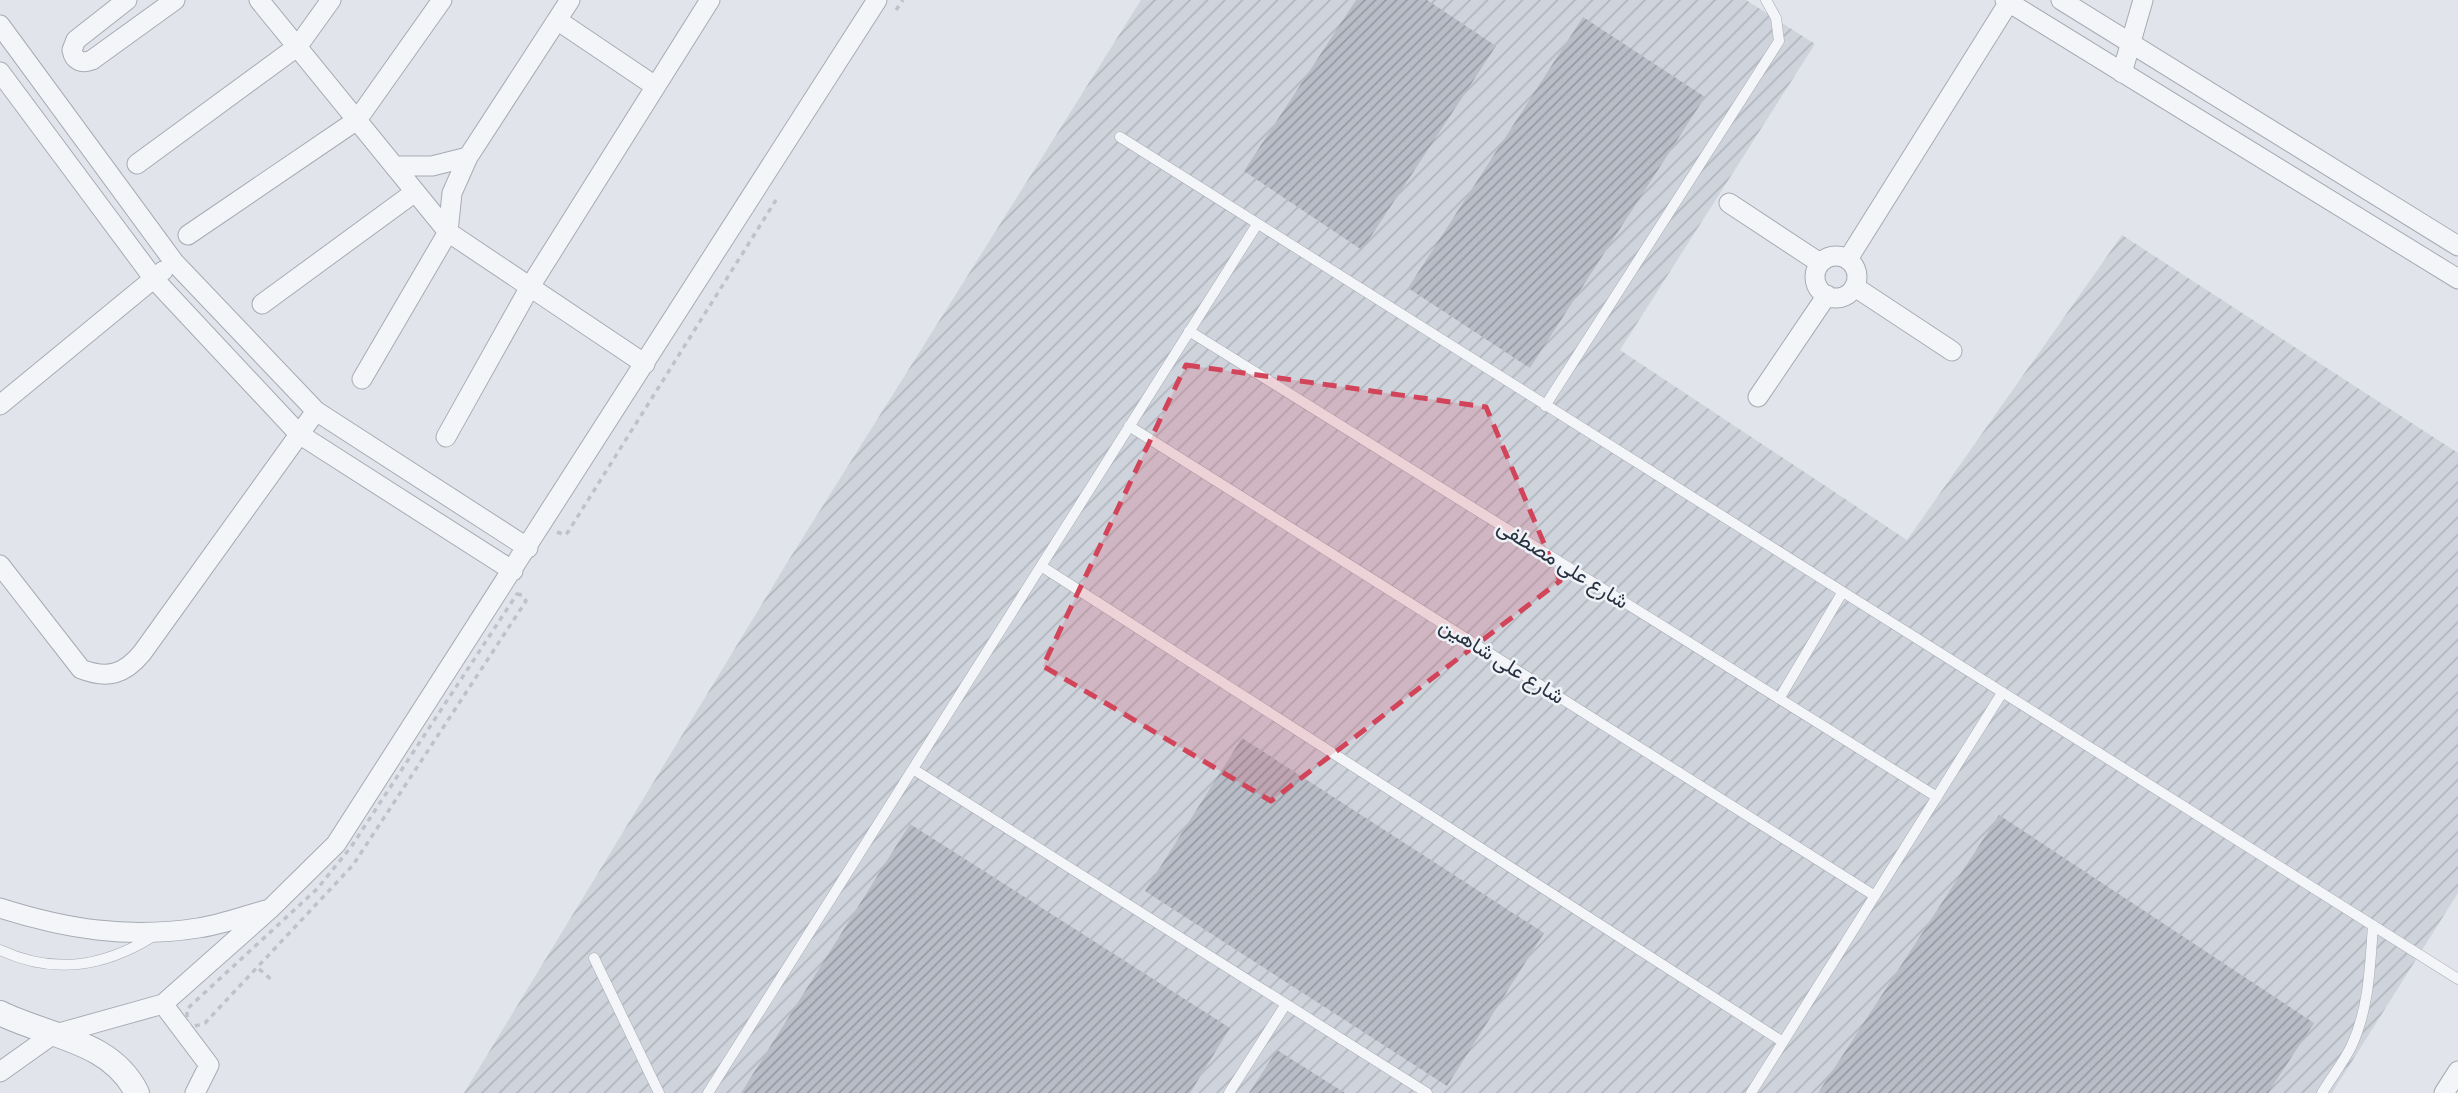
<svg xmlns="http://www.w3.org/2000/svg" width="2458" height="1093" viewBox="0 0 2458 1093" font-family="'PT Sans Narrow',Vazirmatn,sans-serif">
<defs>
<pattern id="industrial-furrows" width="10" height="10" patternUnits="userSpaceOnUse" patternTransform="scale(1.75)"><rect width="10" height="10" fill="#cfd3dc"/><path d="M-1 1l2-2M0 10L10 0M9 11l2-2" fill="none" stroke="#b2b6be"/></pattern>
<pattern id="building-hatch" width="6" height="6" patternUnits="userSpaceOnUse" patternTransform="scale(1.75)"><rect width="6" height="6" fill="#b8bdc7"/><path d="M-1 1l2-2M0 6l6-6M5 7l2-2" fill="none" stroke="#969aa3"/></pattern>
</defs>
<rect width="100%" height="100%" fill="#e1e4ea"/>
<path fill="url(#industrial-furrows)" d="M1141,0H1746L1815,44L1620,350L1907,540L2122,235L2458,453V893L2332,1093H464L790,558Z"/>
<path fill="url(#building-hatch)" d="M1356,0H1427L1496,46L1362,250L1244,171Z
M1583,17L1705,97L1530,368L1408,288Z
M1242,738L1544,933L1447,1086L1145,891Z
M1999,815L2314,1023L2268,1093H1818Z
M910,824L1230,1028L1190,1093H741Z
M1277,1050L1345,1093H1249Z"/>
<g fill="none" stroke-linecap="round" stroke-linejoin="round">
<defs>
<path id="service" d="M1120,137L2458,979
M1189,331L1937,797
M1545,406L1779,41L1776,18L1766,0
M1129,426L1875,896
M1041,566L1783,1042
M1779,699L1842,593
M913,769L1427,1093
M0,950C54,975 103,967 152,937
M594,958L659,1093
M708,1093L1256,226
M1229,1093L1286,1004
M1751,1093L2002,693
M2322,1093C2331,1078 2343,1063 2351,1047C2369,1009 2370,967 2373,925"/>
<path id="minor" d="M127,0L76,40L72,50C74,61 82,64 92,60L175,0
M259,0L448,232L645,364
M2005,0L2458,279
M2061,0L2458,246
M557,20L655,86
M0,25L174,262L316,411L528,548
M0,72L154,279L299,434L513,571
M2122,73L2143,0
M137,164L298,46L331,0
M394,166H432L468,157
M1729,203L1820,263
M188,235L357,120L442,0
M1815 277a21 21 0 1 1 42 0a21 21 0 1 1-42 0Z
M1848,259L2009,2
M1855,287L1952,351
M262,304L415,192
M362,379L448,232L452,193L468,157L570,0
M1758,397L1827,295
M0,405L163,271
M446,437L531,285L710,0
M0,565L81,669C107,679 124,675 142,653L316,411
M0,908C66,929 128,939 198,928C220,925 244,916 266,910
M163,1004L209,1065L195,1093
M0,1072L52,1035L163,1004L270,909L336,844L877,0
M2444,1093L2458,1071"/>
<path id="tertiary" d="M0,1013C48,1037 111,1040 137,1093"/>
</defs>
<use href="#service" stroke="#a6abb4" stroke-width="11"/>
<use href="#minor" stroke="#a6abb4" stroke-width="21"/>
<use href="#tertiary" stroke="#a6abb4" stroke-width="26"/>
<path stroke="#bfc2c9" stroke-width="3.5" stroke-dasharray="5 5" stroke-linecap="butt" d="M896,10L903,0
M557,532L565,535L568,532L776,200
M517,594L522,595L526,601L353,865L205,1023L192,1027L187,1022V1009L317,889L351,847Z
M259,969L273,981"/>
<use href="#service" stroke="#f4f5f8" stroke-width="10"/>
<use href="#minor" stroke="#f4f5f8" stroke-width="19"/>
<use href="#tertiary" stroke="#f4f5f8" stroke-width="24"/>
</g>
<path fill="#d14459" fill-opacity="0.2" stroke="#d14459" stroke-width="5" stroke-dasharray="14 9" stroke-linejoin="round" d="M1186,365L1486,407L1560,581L1271,801L1043,666Z"/>
<g text-anchor="middle" stroke-width="5" stroke-linejoin="round" paint-order="stroke">
<g font-size="21" fill="#293242" stroke="#f0f3f7">
<text transform="translate(1563 564) rotate(32)" y="7">شارع على مصطفى</text>
<text transform="translate(1502 661) rotate(32)" y="7">شارع على شاهين</text>
</g>
</g>
</svg>
